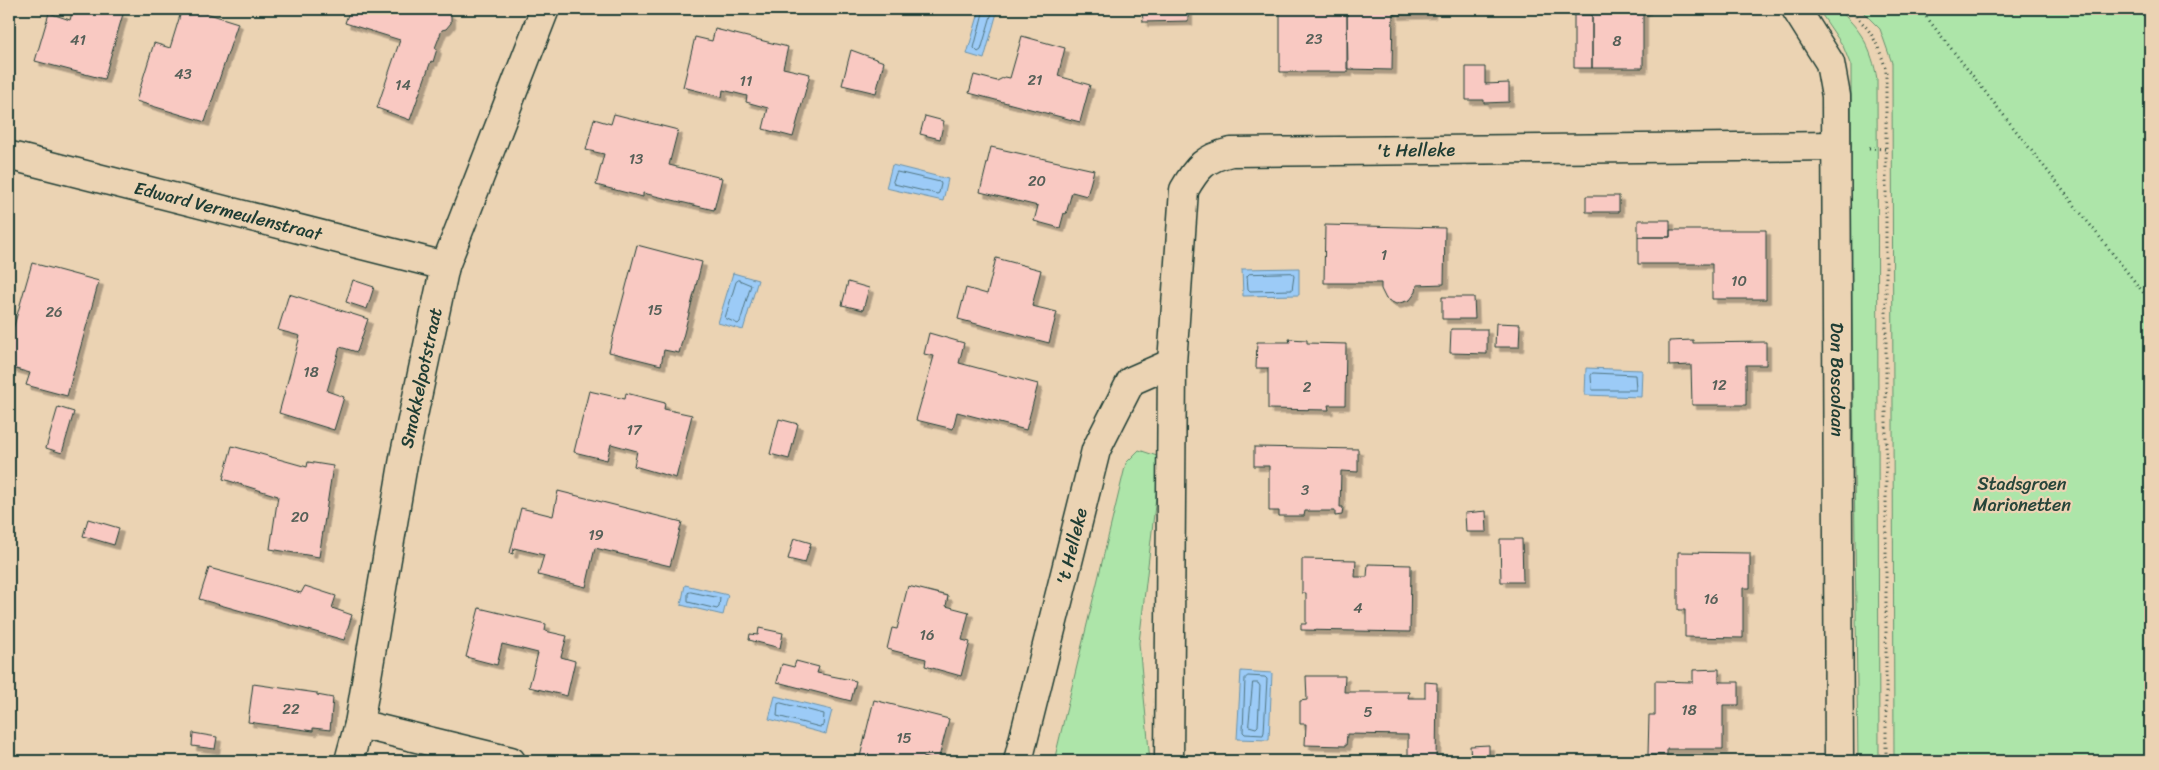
<svg xmlns="http://www.w3.org/2000/svg" width="2159" height="770" viewBox="0 0 2159 770" font-family="Sriracha,sans-serif">
<defs>
<filter id="shadow"><feDropShadow dx="4.5" dy="4.5" stdDeviation="0" flood-color="#0004"/></filter>
</defs>
<rect width="100%" height="100%" fill="#ebd3b3"/>
<filter id="ink" filterUnits="userSpaceOnUse"><feTurbulence type="fractalNoise" baseFrequency=".02" numOctaves="2"/><feDisplacementMap in="SourceGraphic" scale="10" xChannelSelector="R" yChannelSelector="G"/><feConvolveMatrix kernelMatrix="1 2 1 2 8 2 1 2 1" color-interpolation-filters="sRGB"/></filter>
<g filter="url(#ink)">
<path fill="#ade5a9" stroke="#66916e" d="M1818,9H1837C1861,28 1872,50 1877,79L1879,761H1858L1852,317L1851,66L1843,46Z
M1860,9H2150V761H1894L1892,63L1880,29Z
M1139,450L1157,456V488L1139,643L1150,761H1054L1126,463Z"/>
<path fill="#9ccbf7" stroke="#6a92a9" d="M980,9H998L984,59L967,54Z
M892,165L948,179L943,201L886,188Z
M1299,268V295L1243,296L1242,269Z
M733,273L758,280L743,330L718,323Z
M1586,368L1642,370L1641,397L1585,395Z
M685,585L728,595L723,615L681,605Z
M1241,671L1272,673L1269,740L1237,739Z
M775,696L832,710L826,734L769,719Z"/>
<g fill="none" stroke-linecap="round" stroke-linejoin="round">
<path stroke="#517682" stroke-width="1" d="M984,9L974,48L978,52L981,50L993,9
M897,172L940,182L941,184L939,193L937,194L894,184L893,182Z
M1292,273L1294,276L1292,290L1250,291L1248,289L1247,276L1249,274Z
M739,280L751,285L740,322L738,324L725,318L736,282Z
M1593,373L1635,375L1636,390H1592L1591,376Z
M691,592L720,598L719,607L717,609L688,602V593Z
M1248,676L1265,677L1267,679L1264,732L1263,735L1245,734L1243,732L1245,679Z
M1253,683H1258L1260,686L1258,726L1256,728L1249,726Z
M781,703L824,714L823,726L820,727L777,716L778,704Z"/>
</g>
<path fill="#f9c9c2" stroke="#1f3d34" filter="url(#shadow)" d="M73,9H119L118,13L123,14L104,79L35,61L49,13L70,20Z
M182,9H193L238,23L205,122L136,101L154,43L170,48Z
M350,9H443L451,15V23L446,29L442,30L435,48L437,49L433,62L431,61L410,120L377,108L400,40L345,23Z
M1142,9H1188V21L1143,22Z
M1280,9H1347L1348,72H1280Z
M1393,9L1392,70L1347,69V10Z
M1395,9H1431V14L1395,15Z
M1592,9H1647L1643,13V68H1592Z
M1574,15H1592V68H1574Z
M715,29L788,47L783,68L810,74L793,137L763,129L768,108L746,102L747,96L723,90L722,97L683,87L695,37L712,41Z
M1022,36L1065,48L1058,76L1090,85L1080,122L969,93L974,75L997,81L1005,77L1010,78Z
M851,50L884,62L876,93L842,85Z
M1466,67H1485V84L1509,83V102L1484,103V100H1466Z
M614,114L678,130L669,165L722,178L714,210L643,193V197L596,185L604,154L586,150L594,119L611,124Z
M925,116L944,121L940,139L920,134Z
M991,147L1094,170L1087,196L1072,192L1066,214L1064,213L1060,228L1034,221L1038,206L980,192Z
M1586,196H1619V212H1586Z
M1638,220H1670V237H1638Z
M1325,225L1445,228L1444,284L1417,285L1416,292L1410,300L1396,304L1386,299L1381,289V283H1324Z
M1670,230H1766V299H1712V264H1638V237H1670Z
M637,245L702,262L679,353L664,350L661,365L609,352Z
M996,258L1041,270L1032,306L1057,312L1049,343L958,319L966,288L987,294Z
M32,263L99,281L67,396L26,385L30,373L9,367V343Z
M353,280L374,287L367,309L346,302Z
M848,282L869,288L863,310L842,305Z
M289,294L368,319L357,352L340,347L327,391L344,397L334,430L279,413L300,336L278,330Z
M1442,297H1474L1475,319H1442Z
M1496,323L1520,324L1519,347H1495Z
M1451,329H1487V354L1450,353Z
M929,333L964,343L959,363L1038,384L1026,430L957,412L953,429L916,420L934,356L924,354Z
M1289,339L1307,340V343L1346,344L1345,405H1328L1329,410L1268,409V368H1256L1257,342H1290Z
M1693,340V343L1766,342V365H1746V405H1692L1691,365L1669,366V341Z
M589,391L625,399L626,393L665,403L664,409L692,415L676,478L634,466L637,451L611,444L607,460L574,452Z
M58,407L74,412L62,453L46,448Z
M779,419L798,424L789,459L770,454Z
M232,446L307,467L308,462L333,466L319,557L270,549L278,496L223,479Z
M1254,447L1358,449V472L1341,471L1340,507H1343L1342,515L1335,516V511H1305L1304,516H1279V511H1269V466H1254Z
M558,491L682,522L670,566L595,548L586,587L538,575L544,555L514,548L513,554L510,553L521,508L553,516Z
M1486,511L1487,532H1466L1465,513Z
M88,519L119,528L114,545L83,536Z
M794,538L811,543L805,563L788,559Z
M1500,539H1522L1523,582H1501Z
M1678,552L1750,553V588H1743V638L1685,637V610H1678Z
M1302,559L1356,560L1355,577H1367L1368,564L1411,565L1410,632L1301,630V624H1306V593H1302Z
M209,568L301,593L305,586L336,596L332,608L352,615L344,640L199,599Z
M908,586L948,596L946,606L969,612L962,640L970,642L961,676L925,666L926,659L887,649L892,628L897,629Z
M479,608L546,624L545,631L567,636L561,657L575,661L567,696L529,687L538,653L502,644L497,665L466,657Z
M759,628L783,633L780,648L749,640L750,634L758,635Z
M796,661L819,667L817,673L856,681L851,701L777,682L782,664L794,667Z
M1719,669V682H1739V705H1723V749H1667V755H1648L1649,715H1655V681L1693,682V670Z
M1306,676H1345L1344,692H1409L1408,698H1425V682L1437,683L1436,761H1408V735L1347,734L1346,746L1305,745L1306,724H1300V701L1307,700Z
M253,684L317,693V695L333,698L330,730L313,728V731L248,722Z
M874,700L949,719L938,761L924,757L923,761H859Z
M193,733L217,737L215,749L192,746Z
M1489,745V761H1471L1470,746Z
M216,755L242,761H215Z"/>
<g fill="none" stroke-linecap="round" stroke-linejoin="round">
<defs>
<g id="minor">
<path id="s1" d="M1796,9L1830,63L1836,96L1839,761"/>
<path id="s2" d="M11,156L445,266"/>
<path d="M359,724L511,761"/>
<path id="s3" d="M349,761L359,724L404,458L445,266L545,9"/>
<path id="s4" d="M1018,761L1096,450L1131,381L1172,363"/>
<path id="s5" d="M1169,761L1172,363L1184,190C1197,167 1205,158 1231,152L1836,146"/>
</g>
</defs>
<use href="#minor" stroke="#1f3d34" stroke-width="31"/>
<path stroke="#1f3d34" stroke-width="3" stroke-dasharray="1 4" stroke-linecap="butt" d="M1848,9C1872,30 1876,40 1886,69V761
M1920,9L2150,301
M1869,148L1886,149"/>
<use href="#minor" stroke="#ebd3b3" stroke-width="28"/>
</g>
</g>
<g text-anchor="middle" stroke-width="4.5" stroke-linejoin="round" paint-order="stroke">
<g font-size="15" fill="#566058">
<text x="1314" y="44">23</text>
<text x="78" y="45">41</text>
<text x="1617" y="46">8</text>
<text x="183" y="79">43</text>
<text x="1035" y="85">21</text>
<text x="746" y="86">11</text>
<text x="403" y="90">14</text>
<text x="636" y="164">13</text>
<text x="1037" y="186">20</text>
<text x="1384" y="260">1</text>
<text x="1739" y="286">10</text>
<text x="655" y="315">15</text>
<text x="54" y="317">26</text>
<text x="311" y="377">18</text>
<text x="1719" y="390">12</text>
<text x="1307" y="392">2</text>
<text x="634" y="435">17</text>
<text x="1305" y="495">3</text>
<text x="300" y="522">20</text>
<text x="596" y="540">19</text>
<text x="1711" y="604">16</text>
<text x="1358" y="613">4</text>
<text x="927" y="640">16</text>
<text x="291" y="714">22</text>
<text x="1689" y="715">18</text>
<text x="1368" y="717">5</text>
<text x="904" y="743">15</text>
</g>
<g font-size="18" fill="#1f3d34" stroke="#ebd3b3">
<text dy="6" stroke="none"><textPath href="#s5" startOffset="819">'t Helleke</textPath></text>
<text dy="6" stroke="none"><textPath href="#s2" startOffset="224">Edward Vermeulenstraat</textPath></text>
<text dy="6" stroke="none"><textPath href="#s3" startOffset="390">Smokkelpotstraat</textPath></text>
<text dy="6" stroke="none"><textPath href="#s1" startOffset="381">Don Boscolaan</textPath></text>
<text dy="6" stroke="none"><textPath href="#s4" startOffset="221">'t Helleke</textPath></text>
</g>
<g font-size="18" fill="#26453a" stroke="#ebd3b3">
<text x="2022" y="490">Stadsgroen<tspan x="2022" dy="21">Marionetten</tspan></text>
</g>
</g>
<rect width="2159" height="770" fill="none" stroke="#ebd3b3" stroke-width="30"/>
<rect x="15" y="15" width="2129" height="740" fill="none" stroke="#1f3d34" stroke-width="2" filter="url(#ink)"/>
</svg>
